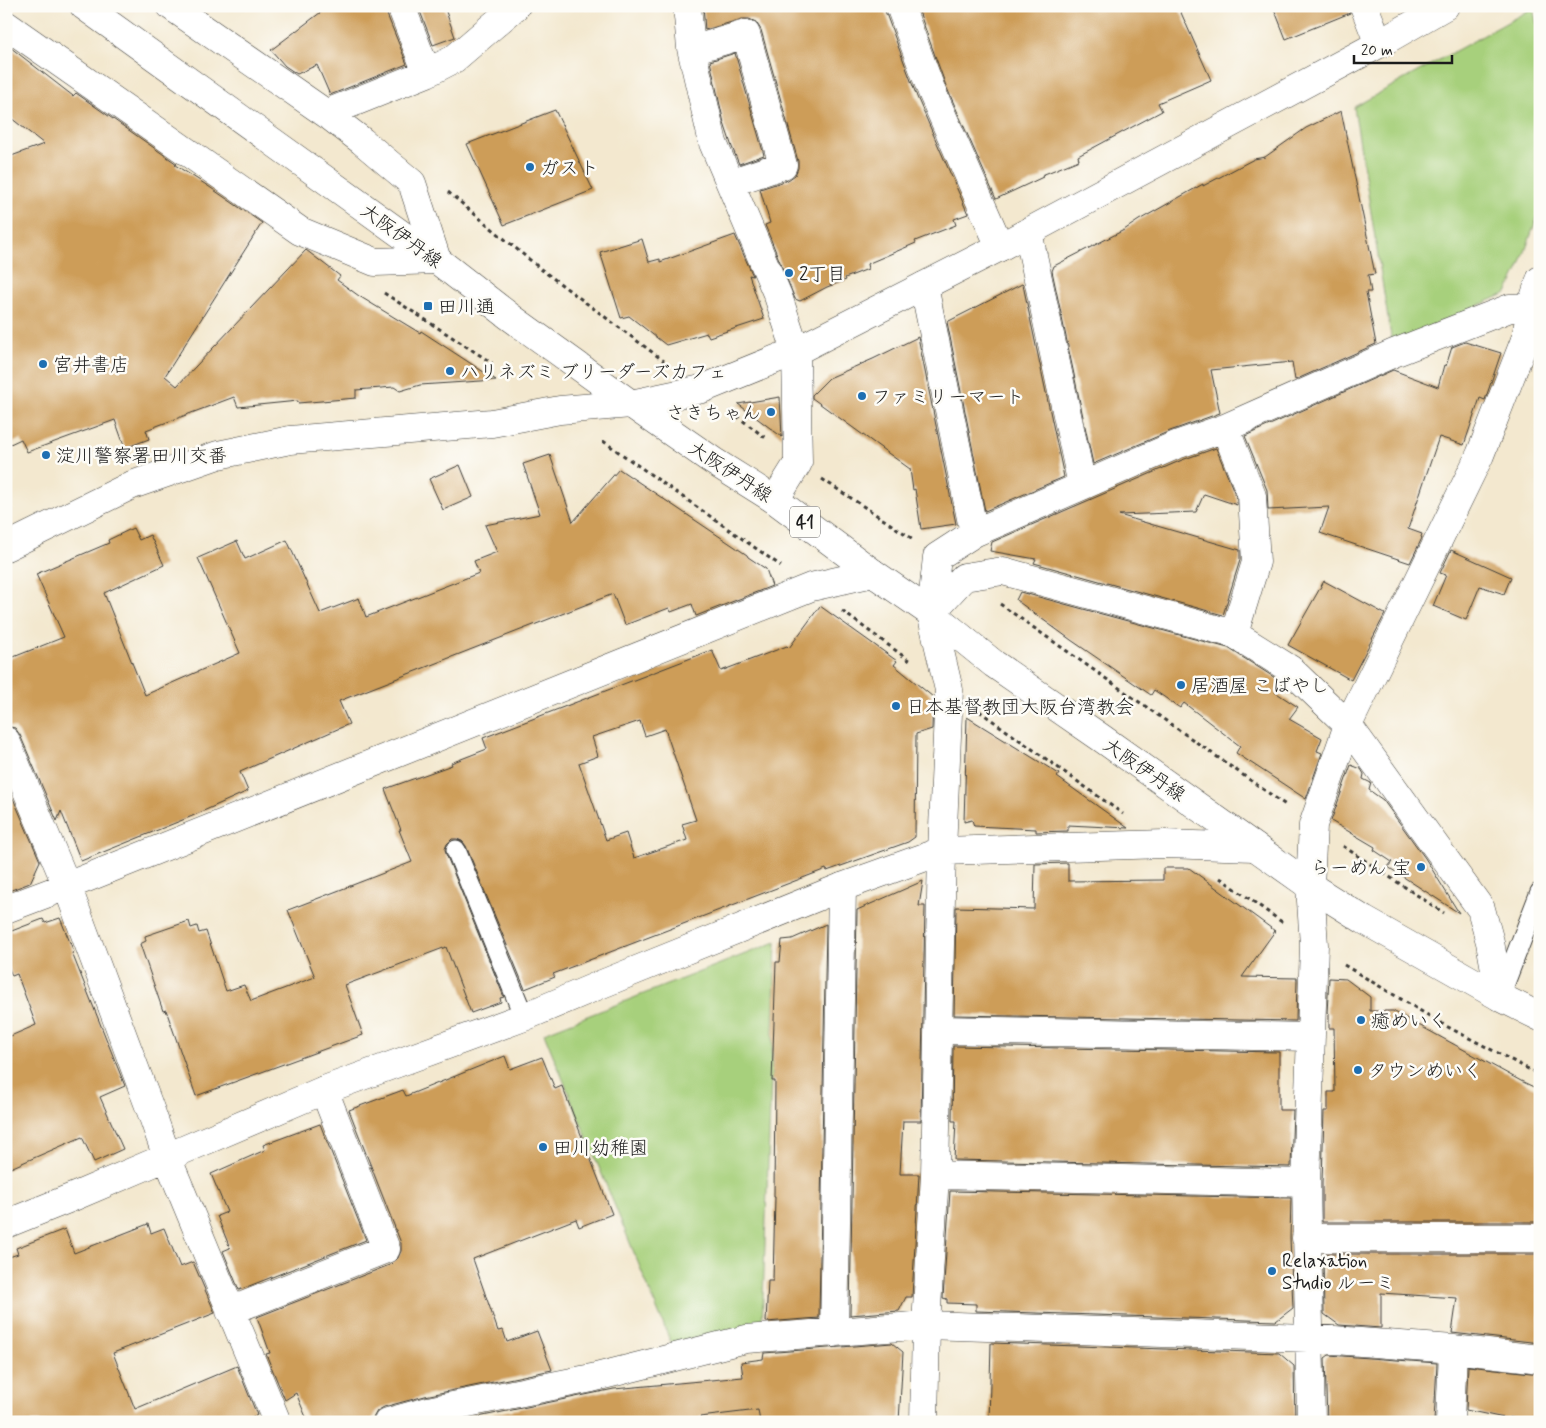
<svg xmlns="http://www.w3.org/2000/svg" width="1546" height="1428" viewBox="0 0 1546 1428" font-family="Mynerve,'Klee One',sans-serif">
<rect width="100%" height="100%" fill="#fdfcf7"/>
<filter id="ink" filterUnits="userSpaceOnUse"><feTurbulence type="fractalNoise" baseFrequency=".02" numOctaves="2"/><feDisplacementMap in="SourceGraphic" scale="10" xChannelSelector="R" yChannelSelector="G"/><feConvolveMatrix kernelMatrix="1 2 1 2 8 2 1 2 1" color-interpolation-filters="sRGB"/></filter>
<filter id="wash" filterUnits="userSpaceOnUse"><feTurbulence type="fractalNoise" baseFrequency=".0096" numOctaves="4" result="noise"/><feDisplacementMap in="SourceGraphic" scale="20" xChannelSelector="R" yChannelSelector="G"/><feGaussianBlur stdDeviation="1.12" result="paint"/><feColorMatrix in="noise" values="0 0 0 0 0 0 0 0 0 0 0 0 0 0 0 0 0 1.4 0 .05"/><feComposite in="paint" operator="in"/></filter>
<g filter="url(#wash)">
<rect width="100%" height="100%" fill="#f3e8cf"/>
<path fill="#a7d07b" stroke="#62764c" d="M1533,8L1540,38V209L1520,266L1507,293L1392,343L1354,107Z
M776,942L762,1327L671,1343L544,1033Z"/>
<g id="blocks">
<path fill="#cd9d59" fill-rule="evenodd" d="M329,6H386V12L407,64L330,95L317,65L297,74L285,66L271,50Z
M418,6H444L455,37L433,45Z
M703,6H885V11L917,97L968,214L954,219L956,225L915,241L916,243L867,264L868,269L845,278L846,280L827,287L800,301L795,299L765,225L770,223L760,189L788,180L795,175L798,168V161L761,30L756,22L749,19H742L705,30Z
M917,6H1178L1211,80L1158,103L1162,111L1078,156L1079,160L1042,175L1043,177L996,199L946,86Z
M1273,6H1349L1350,13L1286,39Z
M6,44L73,96L76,93L177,164L175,165L208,186L262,223L165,376L177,386L306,250L340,276L337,280L359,296L420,333L421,331L496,380L420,385L400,391L394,387L356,390V398L298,403V401L238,407L234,397L146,430L149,439L125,448L115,420L27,452L21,439L6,446V158L44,144L6,114Z
M735,53L764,155L739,164L732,147L724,123L710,61Z
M555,110L593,190L504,225L467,144Z
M1341,111L1375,274L1368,275L1371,292H1366L1376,344L1295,380L1292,362L1211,370L1220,413L1170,431L1093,464L1052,271L1054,266L1124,230L1139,220L1203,184V186L1254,159L1265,157L1306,128Z
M735,235L753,276L749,275L764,319L709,337L707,333L666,345L629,316L621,318L600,252L642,239L649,262L660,259V262Z
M1022,284L1023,285L1064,477L985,511L947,322Z
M918,337L956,524L921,529L915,489L913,490L910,469L812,398V395L829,378L873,359Z
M1465,342L1501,353L1485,400L1480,398L1464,445L1439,437L1408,529L1422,534L1421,537L1422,538L1410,563L1320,533L1329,507L1268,510L1267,490L1245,436L1393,370L1438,387L1444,365L1446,366L1452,347Z
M780,397L782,437L738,404Z
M1216,448L1237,499V505L1204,494L1196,512L1119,515L1240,550V560L1223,615L1034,563L1036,559L990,551L992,542L1182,460Z
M550,455L573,522L619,469L747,555L748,557L766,569L772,586L696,616L692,604L671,612L669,608L625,625L613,594L339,701L349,724L240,772L248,791L190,817L81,861L61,811L57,821L20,735L15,728L6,726V660L64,637L36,574L109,543L108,540L133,528L139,540L150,535L164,565L104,593L145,695L240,653L198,558L237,541L245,559L287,540L320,613L359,598L366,617L479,573L474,561L497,552L485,525L540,514L523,464Z
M460,465L473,497L443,510L429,479Z
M1451,550L1511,577L1504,594L1480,586L1466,620L1433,606L1446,575L1440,573Z
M1324,581L1385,614L1351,680L1288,645Z
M1020,592L1228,648L1280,681L1282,683L1275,692L1298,707L1289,719L1322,738L1317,751L1322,753L1306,799L1236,753L1240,746L1184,703L1180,708L1154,690L1151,695L1071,640L1016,600Z
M820,606L897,661L894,665L933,697L932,729L916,734L915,837L908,842L827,871L826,869L553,974L555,977L525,989L466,846L462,841L457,839H452L447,844L445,849L446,854L504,997L500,998L501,1002L471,1013L446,947L345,985L363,1035L196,1096L166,1010L163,1011L140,944L146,941L145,936L189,921L191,928L197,926L199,933L206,931L226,991L244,985L251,1001L315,977L288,910L412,862L399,830H401L385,789L452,765L451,763L487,749L483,738L712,650L721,671L787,646L789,648ZM640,721L645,736L665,729L696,820L682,824L687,840L634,858L626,833L606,840L579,763L598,756L592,737Z
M967,717L1059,774L1057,777L1128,828L1068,825V831L1036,832V829L974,826L972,820L964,822Z
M1351,765L1361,769L1364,774L1363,779L1371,783L1369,790L1383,800L1425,858L1459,913L1388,867L1392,862L1374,850L1375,847L1331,821Z
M6,782L40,861L30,883L6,892Z
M1068,863V881L1163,880V868H1189L1275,931L1242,977L1297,978L1296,1021L954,1015L956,907L1034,909L1035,864Z
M923,881L919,906H925L921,1121H903L900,1174H919L912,1297H906L899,1311L850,1315L857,910Z
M60,918L74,952L72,953L125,1086L100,1097L123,1149L94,1162L82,1137L6,1170V1038L36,1025L17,974L12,976L6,961V924L12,923L9,932L43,919L45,923Z
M826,924L819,1318L766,1322L768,1281H773L775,1197H774L775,1081H772L776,962H780L782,940L792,939Z
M1329,978L1346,979L1370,997V1011H1393L1521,1081L1540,1090V1143H1538L1540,1222H1322V1183L1324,1111H1328V1092H1335L1334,1028H1329V1013H1327Z
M953,1046L1279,1052V1110H1293L1291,1167L954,1160L956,1121H952Z
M505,1056L510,1069L542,1057L555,1089L562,1086L612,1214L579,1227L576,1219L473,1259L498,1331L503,1330L507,1342L537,1331L552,1370L425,1396L384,1407L377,1411L373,1418V1422H308L296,1393L285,1400L266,1354L270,1353L257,1317L392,1264L398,1258L401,1251V1243L349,1110L403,1090L406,1096Z
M320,1124L366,1240L239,1290L223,1251L230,1248L217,1216L227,1212L211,1174L265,1150L263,1145Z
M950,1191L1291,1198L1290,1238L1293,1308L1276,1321L976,1311V1304L947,1303V1299L943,1298Z
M148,1224L151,1233L164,1228L180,1267L193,1262L215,1313L113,1353L135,1409L237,1366L257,1415L246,1422H6V1258L18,1254L16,1248L65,1229L74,1253Z
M1323,1254H1540V1343L1452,1333L1457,1298L1381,1293V1328L1339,1325L1324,1314Z
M892,1343L903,1352L899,1422H760L758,1410L700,1417V1422H454L614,1389L743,1377L741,1362L763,1359L764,1353Z
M991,1343L1279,1353L1294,1366L1295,1422H989Z
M1329,1355L1437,1363L1434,1422H1327L1325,1358Z
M1468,1366L1540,1374V1422H1528L1509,1417V1419L1466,1410Z"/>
</g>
</g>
<g filter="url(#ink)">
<use href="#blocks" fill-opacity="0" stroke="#3c3b37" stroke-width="1"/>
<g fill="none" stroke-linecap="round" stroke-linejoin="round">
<defs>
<path id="lane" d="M456,850L524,1017
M1500,996L1540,892"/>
<path id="street" d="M401,6L427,73
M687,6L691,48L713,143L778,296L796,351L798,463L775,500
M900,6L932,92L1000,247
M1364,6L1379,44
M6,25L300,231L375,262L437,260L412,183L362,141L328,115L171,6
M692,50L746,34L783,165L730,183
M328,115L337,109L427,73L454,59L516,6
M1028,232L1082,485
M924,286L974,533
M1225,428L1252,496L1256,562L1234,634
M931,613L964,577L1003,571L1234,634L1290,669L1348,725L1481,909L1490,942L1500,997
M6,741L67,886L152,1114L167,1157L277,1422
M942,851L1165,844L1254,847
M6,909L67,886L811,587L873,573
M939,1030L1311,1037
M935,1175L1306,1183
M6,1224L73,1197L167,1157
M1306,1238H1540
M230,1311L386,1249L324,1090
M834,1333L842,887
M388,1422L428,1411L592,1378L746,1339L926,1325L1308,1338L1453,1349L1540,1359
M924,1422L926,1325L935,1175L942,851L949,690L931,613L937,557L974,533L1176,445L1225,428L1394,353L1510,308L1531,307
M1311,1422L1306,1183L1314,945L1310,886L1313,825L1348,725L1480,455L1526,337L1531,307L1540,280
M1450,1422L1453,1349"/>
<path id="secondary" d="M6,547L132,485L218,455L290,440L492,423L560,410L631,404L702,389L796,351L1000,247L1379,44L1445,6
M167,1157L324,1090L524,1017L602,984L842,887L942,851"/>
<path id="primary" d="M84,6L437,260L509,316L631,404L713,461L775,500L873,573L931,613L994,664L1100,737L1310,886L1364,920L1500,997L1540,1017"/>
</defs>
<use href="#lane" stroke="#3c3b37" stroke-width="21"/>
<use href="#street" stroke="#3c3b37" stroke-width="29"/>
<use href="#secondary" stroke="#3c3b37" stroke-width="29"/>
<use href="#primary" stroke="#3c3b37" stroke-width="29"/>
<path stroke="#3c3b37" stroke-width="3" stroke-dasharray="4 4" stroke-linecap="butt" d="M448,192L542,270L664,361
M384,293L492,363
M730,411L767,439
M603,441L781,566
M822,479L913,539
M1000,604L1287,806
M842,611L910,661
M979,711L1123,814
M1343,846L1444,913
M1220,878L1282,922
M1344,965L1446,1026L1540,1075"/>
<use href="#lane" stroke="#fff" stroke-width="19"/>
<use href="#street" stroke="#fff" stroke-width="28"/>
<use href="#secondary" stroke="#fff" stroke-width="28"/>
<use href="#primary" stroke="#fff" stroke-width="28"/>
</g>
</g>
<g fill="#1f6fb2" stroke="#fdfcf7" stroke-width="2">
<circle cx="530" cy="167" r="5"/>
<circle cx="789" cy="273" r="5"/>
<rect x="423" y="301" width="10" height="10" rx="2.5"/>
<circle cx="43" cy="364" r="5"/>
<circle cx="450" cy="371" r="5"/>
<circle cx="862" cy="396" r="5"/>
<circle cx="771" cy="412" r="5"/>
<circle cx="46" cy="455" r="5"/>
<circle cx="1181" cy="685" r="5"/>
<circle cx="896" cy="706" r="5"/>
<circle cx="1421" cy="867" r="5"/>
<circle cx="1361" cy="1020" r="5"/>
<circle cx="1358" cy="1070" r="5"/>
<circle cx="543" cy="1147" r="5"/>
<circle cx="1272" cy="1271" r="5"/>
</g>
<g text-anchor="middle" stroke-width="5" stroke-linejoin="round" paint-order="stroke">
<rect fill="#fdfcf7" stroke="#605f5e" stroke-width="1" x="790" y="506.5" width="30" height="31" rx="4"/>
<g font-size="18" font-weight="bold" fill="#1c1c1c">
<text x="805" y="528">41</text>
</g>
<g font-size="19" fill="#1c1c1c" stroke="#fdfcf7" text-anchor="start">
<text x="540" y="174">ガスト</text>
<text x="799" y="280">2丁目</text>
<text x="438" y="313">田川通</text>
<text x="53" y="371">宮井書店</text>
<text x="460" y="378">ハリネズミ ブリーダーズカフェ</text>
<text x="872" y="403">ファミリーマート</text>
<text x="761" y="419" text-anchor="end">さきちゃん</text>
<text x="56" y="462">淀川警察署田川交番</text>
<text x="1191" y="692">居酒屋 こばやし</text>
<text x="906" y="713">日本基督教団大阪台湾教会</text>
<text x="1411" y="874" text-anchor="end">らーめん 宝</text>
<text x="1371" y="1027">癒めいく</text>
<text x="1368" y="1077">タウンめいく</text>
<text x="553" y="1154">田川幼稚園</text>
<text x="1282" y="1267">Relaxation<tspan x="1282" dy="22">Studio ルーミ</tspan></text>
</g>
<g font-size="19" fill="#1c1c1c" stroke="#fdfcf7">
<text transform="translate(402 235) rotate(36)" y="7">大阪伊丹線</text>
<text transform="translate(731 471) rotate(33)" y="7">大阪伊丹線</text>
<text transform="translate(1145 769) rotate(35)" y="7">大阪伊丹線</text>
</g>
</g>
<rect width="1546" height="1428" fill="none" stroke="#fdfcf7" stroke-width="25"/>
<path d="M1354 55v8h98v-8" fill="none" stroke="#1c1c1c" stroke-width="2.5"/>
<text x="1361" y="55" font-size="15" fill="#1c1c1c" stroke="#fdfcf7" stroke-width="4" paint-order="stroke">20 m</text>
</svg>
